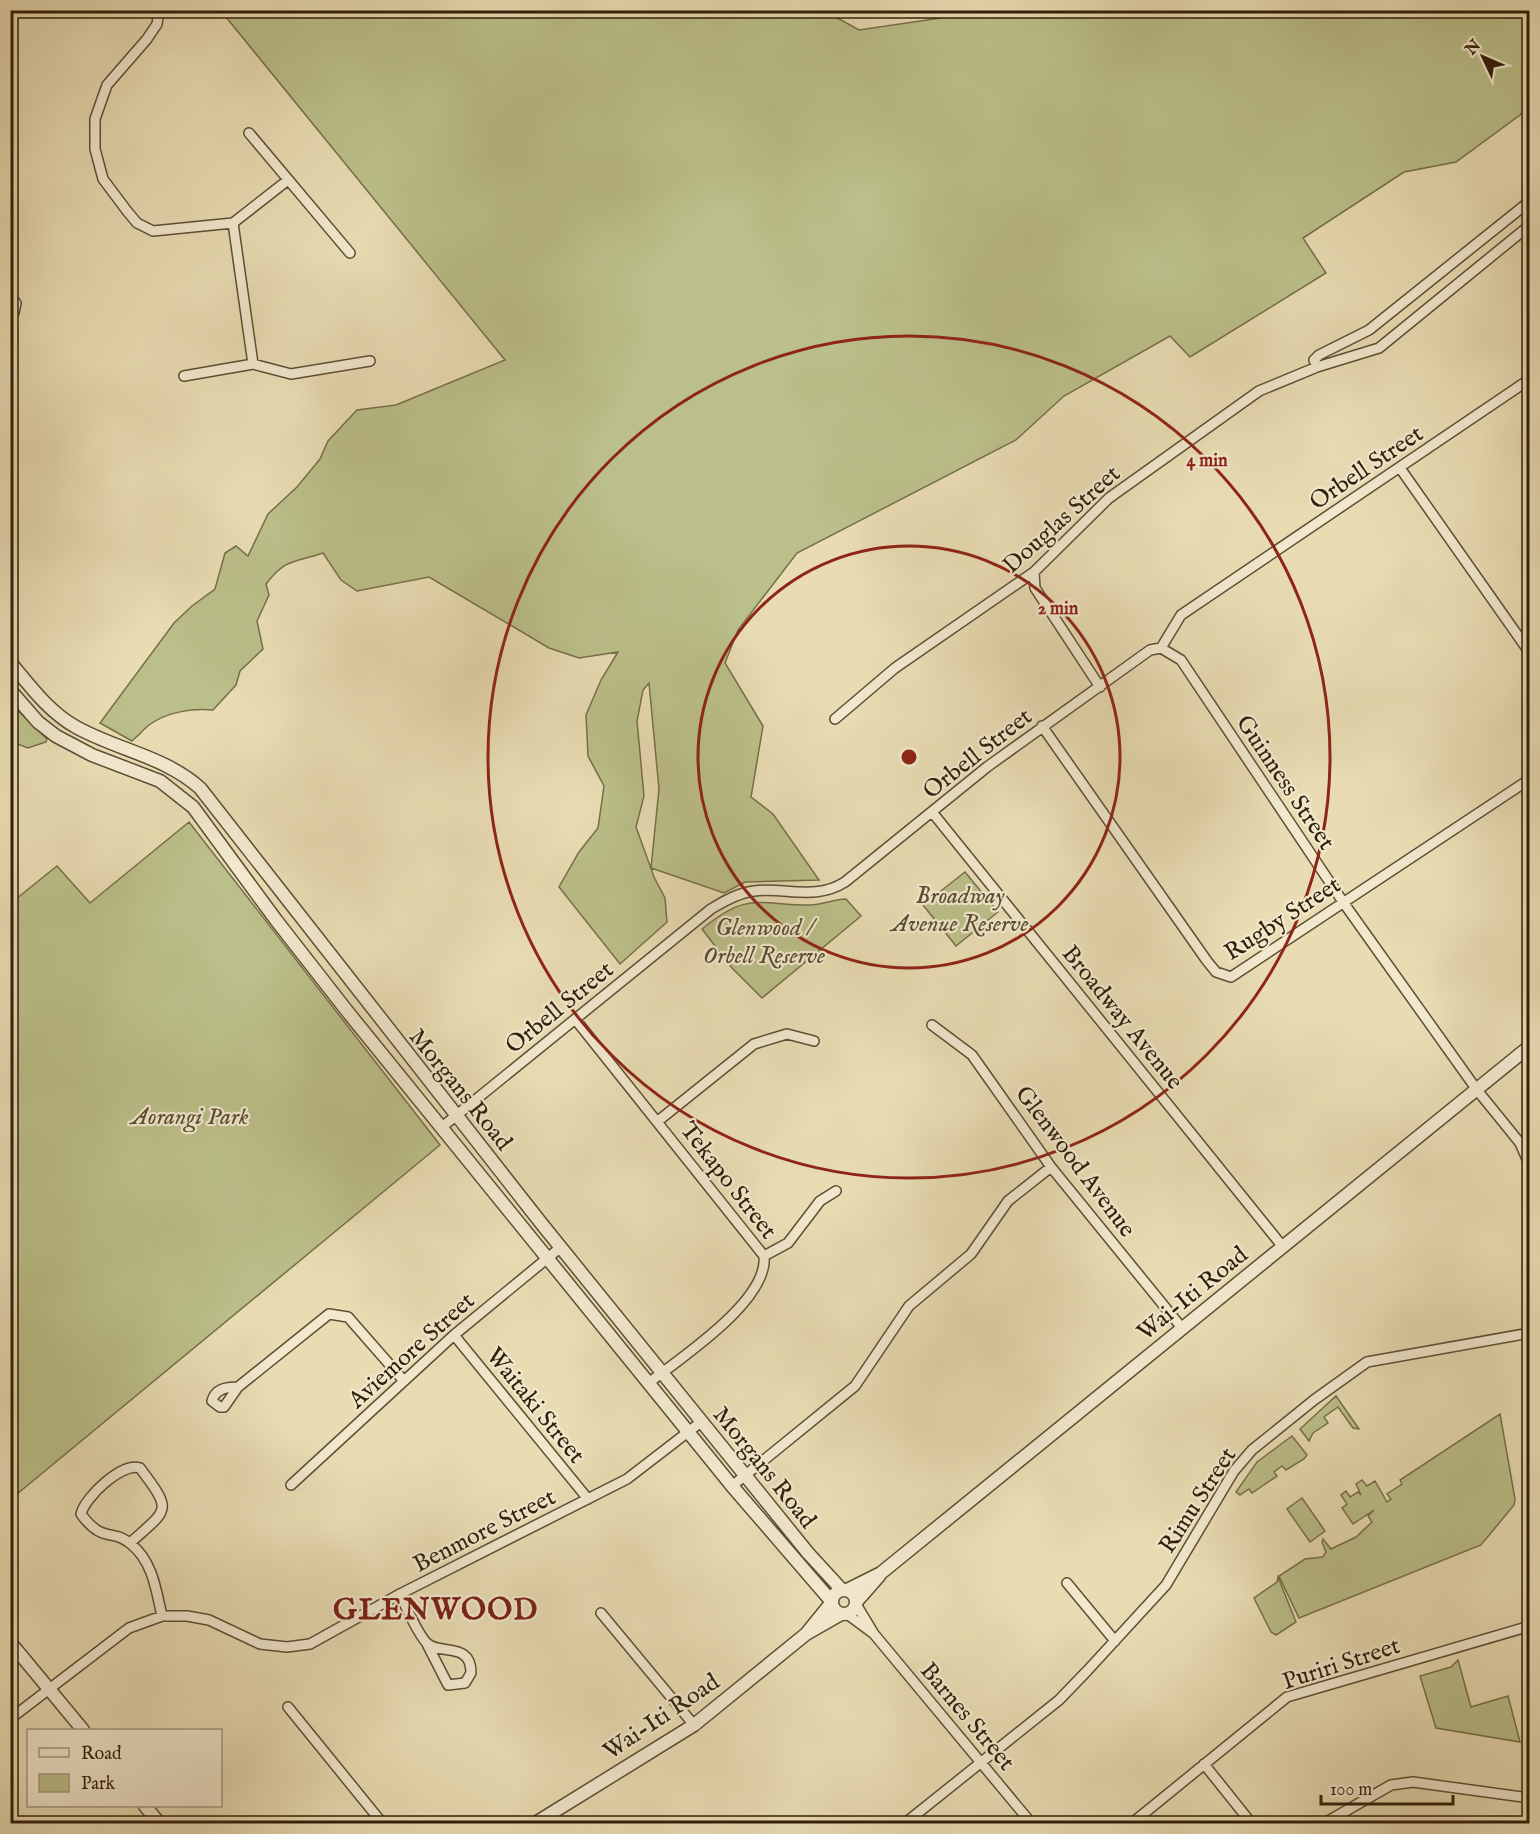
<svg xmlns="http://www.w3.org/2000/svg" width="1540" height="1834" viewBox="0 0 1540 1834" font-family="'IM FELL English',serif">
<rect width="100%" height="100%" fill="#e9dcb3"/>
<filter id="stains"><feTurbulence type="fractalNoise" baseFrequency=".00333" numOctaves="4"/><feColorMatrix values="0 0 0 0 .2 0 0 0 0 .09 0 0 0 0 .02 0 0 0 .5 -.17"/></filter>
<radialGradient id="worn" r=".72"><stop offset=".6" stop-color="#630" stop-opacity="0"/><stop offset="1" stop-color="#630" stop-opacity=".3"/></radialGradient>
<path fill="#bbbf89" stroke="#766f49" stroke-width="1.5" d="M823,10L859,30L995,10L1529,11V103L1520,115L1456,162L1404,172L1303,238L1326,273L1190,357L1170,336L1064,396L1016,440L797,553L738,630L725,663L763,726L751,797L773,814L819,880L745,882L724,893L651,868L659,789L649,683L643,690L637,721L644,796L636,827L654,877L665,898L667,922L620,964L559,887L579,852L598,828L604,786L588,756L586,715L601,680L618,652L579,658L549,648L429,577L357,591L341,580L323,553C294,563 286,558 266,584L269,595L257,621L263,649L240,671L236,685L213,710C192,708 167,712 149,725C143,730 138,736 132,741L100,723L174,623L192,606L215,589L225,553L236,546L248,556L268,514L297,487L320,459L328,441L357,410L396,405L505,360L221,11Z
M10,703L47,739L46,742L28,748L15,743L11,736L15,727L11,720Z
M189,822L440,1145L11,1499V903L57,866L90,903Z
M965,872L998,912L956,946L923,905Z
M846,899L861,916L762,998L732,968L702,929C748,891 757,905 810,905C822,905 834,899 846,899Z
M1336,1396L1359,1429L1353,1428L1338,1407L1324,1417L1328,1423L1313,1433L1309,1441L1300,1429Z
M1500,1414L1515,1499L1514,1505L1481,1545L1299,1618L1279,1576L1305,1559L1323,1557L1326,1552L1322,1542L1323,1539L1331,1549L1356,1537L1372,1522L1368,1516L1374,1510L1353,1524L1342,1508L1347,1504L1341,1495L1346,1491L1350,1497L1358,1492L1361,1495L1356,1484L1362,1480L1367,1486L1375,1481L1387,1502L1391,1499L1387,1494L1402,1484L1400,1480Z
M1292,1436L1307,1455L1304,1459L1286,1470L1282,1466L1274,1472L1277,1476L1252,1493L1249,1489L1240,1495L1236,1492L1257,1462Z
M1302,1498L1325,1531L1310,1542L1287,1509Z
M1278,1577L1296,1622L1276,1635L1271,1632L1254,1598L1277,1582Z
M1458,1660L1471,1707L1508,1696L1520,1742L1436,1728L1420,1676L1451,1667Z"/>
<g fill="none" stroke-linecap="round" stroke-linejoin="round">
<defs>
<path id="minor" d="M159,10L157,24L147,39L107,85L95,119V149L103,179L127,211L137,223L153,231L233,223L288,180
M249,133L350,253
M10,297L16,303L14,313L10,315
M253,364L291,374L370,361
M1317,367L1314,360L1319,355L1369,330L1530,201
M184,376L253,364L233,223
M1400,468L1530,653
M1034,572L1035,588L1100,687
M1161,648L1181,660L1343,902L1477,1090L1520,1143L1527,1159L1530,1173
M835,719L895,668L1034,572L1109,498L1259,391L1317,367L1379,348L1530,225
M1042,726L1207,961L1216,972L1231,977L1530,779
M932,812L1283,1247
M575,1019L764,1256C769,1300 682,1357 650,1382
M932,1025L972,1055L1051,1167L1182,1328
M658,1121L754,1044L787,1034L814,1041
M442,1127L711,909C724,901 738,893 754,891C786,887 815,901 845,882L987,767L1150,650L1161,648L1181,615L1530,379
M764,1256L788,1243L820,1201L836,1191
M454,1335L588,1499
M238,1387C226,1387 215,1389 212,1401L220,1407H224L238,1387L329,1314L348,1317L404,1381
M291,1485L454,1335L561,1247
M732,1486L855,1386L909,1306L971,1254L1008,1201L1051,1167
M130,1543C169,1508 173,1512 140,1468C122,1462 85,1497 81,1514C103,1544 112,1528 131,1544C153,1562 156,1590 162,1616
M1067,1583L1115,1641
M400,1594C406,1607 419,1637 428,1644C442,1655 471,1642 471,1673L465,1683L448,1685L427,1644
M601,1613L694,1725
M847,1614L874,1634L856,1604
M874,1634L1032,1824
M288,1707L383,1824
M10,1719L129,1628L162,1616H187L209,1620L260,1644L287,1647L310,1644L400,1594L627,1479L701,1422
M1204,1764L1252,1824
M904,1824L1059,1700L1087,1671L1166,1585L1234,1471L1252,1450L1314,1400L1367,1362L1530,1333
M1131,1824L1287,1697L1530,1626
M1323,1824L1391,1785L1413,1782L1530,1798"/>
<path id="tertiary" d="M10,662C30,686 49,712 76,727C117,750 164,756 200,788L541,1223L808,1553L842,1590
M10,690L38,722L56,736L92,755L160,781L193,807L276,920L347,1011L732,1486L832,1602L806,1634
M832 1602a12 12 0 1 1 24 0a12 12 0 1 1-24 0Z
M847,1590L881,1573L897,1560L1530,1046
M857,1601L879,1576
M10,1642L83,1730
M145,1806L160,1824
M534,1824L694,1725L806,1634L841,1614"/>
</defs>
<use href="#minor" stroke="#5e4e34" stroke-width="12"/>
<use href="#tertiary" stroke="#5e4e34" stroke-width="15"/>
<use href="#minor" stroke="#f1e8ce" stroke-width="9"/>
<use href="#tertiary" stroke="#f1e8ce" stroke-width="12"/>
</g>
<g fill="none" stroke="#8f2418" stroke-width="3">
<circle cx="909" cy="757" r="211"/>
<circle cx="909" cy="757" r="421"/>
</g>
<g text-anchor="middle" stroke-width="4.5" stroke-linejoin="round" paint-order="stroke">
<g font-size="24" fill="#301f09" stroke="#f1e8ce">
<text transform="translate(1366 467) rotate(-34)" y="8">Orbell Street</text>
<text transform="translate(1061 519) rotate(-42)" y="8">Douglas Street</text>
<text transform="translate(977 753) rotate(-38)" y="8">Orbell Street</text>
<text transform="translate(1286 782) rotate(56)" y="8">Guinness Street</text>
<text transform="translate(1282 918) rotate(-33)" y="8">Rugby Street</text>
<text transform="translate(559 1007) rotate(-39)" y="8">Orbell Street</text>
<text transform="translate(1123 1017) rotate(51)" y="8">Broadway Avenue</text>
<text transform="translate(461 1089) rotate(51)" y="8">Morgans Road</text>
<text transform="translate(1076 1161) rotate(53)" y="8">Glenwood Avenue</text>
<text transform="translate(729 1180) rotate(52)" y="8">Tekapo Street</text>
<text transform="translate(1192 1293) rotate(-39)" y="8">Wai-Iti Road</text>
<text transform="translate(411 1350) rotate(-42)" y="8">Aviemore Street</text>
<text transform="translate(536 1405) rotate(51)" y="8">Waitaki Street</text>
<text transform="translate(765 1467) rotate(51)" y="8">Morgans Road</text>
<text transform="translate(1197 1500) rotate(-57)" y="8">Rimu Street</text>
<text transform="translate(484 1530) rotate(-27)" y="8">Benmore Street</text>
<text transform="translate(1341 1663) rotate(-18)" y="8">Puriri Street</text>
<text transform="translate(661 1716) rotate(-34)" y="8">Wai-Iti Road</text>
<text transform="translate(968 1716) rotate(50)" y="8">Barnes Street</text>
</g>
<g font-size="24" font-style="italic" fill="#5a4f2f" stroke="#f1e8ce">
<text x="960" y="903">Broadway<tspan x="960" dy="28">Avenue Reserve</tspan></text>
<text x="764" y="935">Glenwood /<tspan x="764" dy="28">Orbell Reserve</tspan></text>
<text x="190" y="1124">Aorangi Park</text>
</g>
<g font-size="30" font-weight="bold" letter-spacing="1.5" fill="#7a1f14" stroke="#f1e8ce">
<text x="436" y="1619">GLENWOOD</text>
</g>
</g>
<circle cx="909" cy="757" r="9" fill="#8f2418" stroke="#f1e8ce" stroke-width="3"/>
<g font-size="18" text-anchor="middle" font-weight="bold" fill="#8f2418" stroke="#f1e8ce" stroke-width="4.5" stroke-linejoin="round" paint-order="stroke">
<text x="1207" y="466">4 min</text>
<text x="1058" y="614">2 min</text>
</g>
<rect width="1540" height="1834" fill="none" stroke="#e9dcb3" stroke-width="36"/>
<rect x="12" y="12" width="1516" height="1810" fill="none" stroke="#301f09" stroke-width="3"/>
<rect x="18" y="18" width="1504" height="1798" fill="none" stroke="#301f09" stroke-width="1.5"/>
<rect x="27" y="1729" width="195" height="78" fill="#f1e8ce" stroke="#a4987f" stroke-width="1.5"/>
<rect x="39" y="1748" width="30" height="9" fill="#f1e8ce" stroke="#a4987f" stroke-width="1.5"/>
<text x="81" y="1759" font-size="18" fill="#301f09">Road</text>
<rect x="39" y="1774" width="30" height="18" fill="#bbbf89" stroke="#a4987f" stroke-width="1.5"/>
<text x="81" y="1789" font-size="18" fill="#301f09">Park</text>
<g transform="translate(1483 57) rotate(314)" stroke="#f1e8ce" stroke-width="4.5" paint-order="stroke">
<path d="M0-4.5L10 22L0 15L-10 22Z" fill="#301f09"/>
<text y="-9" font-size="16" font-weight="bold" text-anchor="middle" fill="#301f09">N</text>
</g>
<path d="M1321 1795v9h132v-9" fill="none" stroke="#301f09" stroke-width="3"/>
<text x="1330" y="1795" font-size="18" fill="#301f09" stroke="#f1e8ce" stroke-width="4.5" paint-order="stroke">100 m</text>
<rect width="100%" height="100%" filter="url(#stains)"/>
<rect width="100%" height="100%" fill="url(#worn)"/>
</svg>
